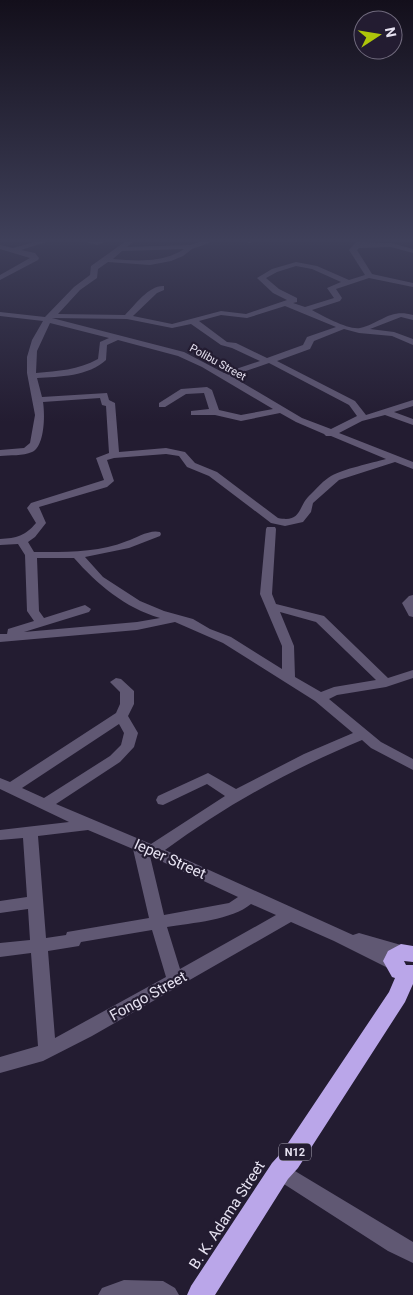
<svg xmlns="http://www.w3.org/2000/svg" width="413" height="1295" viewBox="0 0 413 1295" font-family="Roboto,sans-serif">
<rect width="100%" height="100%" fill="#231c31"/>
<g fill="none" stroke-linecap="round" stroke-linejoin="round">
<path fill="#605873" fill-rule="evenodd" d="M38,241H49L21,250L35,253L39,258L38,260L0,280V275L30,258L0,249V245L13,248Z
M83,241H107L97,245Z
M126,241H134L127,247L190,245L203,241H214L192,249L183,256L171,261L150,265L108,262L98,269L97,278L80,290L58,314L125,315C135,305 149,285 164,286V290L157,293L133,316L172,324L221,311L246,314L287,300L273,293L257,278L272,269L296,262L317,266L349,280L365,275L349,250L356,242L391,243L413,249V253L391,247L359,248L357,250L372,274L413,283V287L369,278L336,289L342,298L340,301L312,310C323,316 348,330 360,328C381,323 390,308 413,315V320L401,317L370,329L394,332L413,339V345L392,336L359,333L344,329L314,341L310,349L277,361L355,401L366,415L413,400V406L394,412L413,419V425L385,415L362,421L339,433L413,462V469L395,462L339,480L313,503L311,512L303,522L285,526L271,523L209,476L187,467L179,456L166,454L114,458L107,460L114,481L107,487L39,507L46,523L35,537L28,542L34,552C65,552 98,553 127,541C136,538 150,529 160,532L161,534L160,536L129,548L85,557L103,577L140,601L164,611L193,619L210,629L231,637L282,669V646L260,594L266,529L267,527H275L276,529L272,594L276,604L324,616L388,678L413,670V678L386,687L337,695L329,699L381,742L413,759V770L371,748L362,740C292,769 226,805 165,850L353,935L359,933L401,945L407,947L409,952L407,957L401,959L396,957L400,959L402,964L400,969L394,971L334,941L291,922L92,1036L43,1061L0,1073V1057L38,1046L31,953L0,957V943L30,940L28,909L0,913V901L27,897L23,838L0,840V830L69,822L0,789V778L10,782L116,713L120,704V692L110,682L116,678L121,679L134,691V704L128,716L138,733L134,747L120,762L56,804L151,844L225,796L207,784L163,805L158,804L156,800L158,796L208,773L236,789L304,754L353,733L315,701L223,643L175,622L137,630L0,642V634H7L8,629L34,621L27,611L25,555L18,544L0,545V539C17,538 25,536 36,523L27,508L31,503L104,480L96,458L109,453L106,406L102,405L100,398L43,402C45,414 45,446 32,452C23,456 10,455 0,456V450L24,448L30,443L35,415L27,373V357L32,340L43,321L0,316V312L45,317L74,287L90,275L91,266ZM184,249C163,263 137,261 113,259L122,251ZM296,266L312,269L341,282L327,288L334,298L305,307L293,303L297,302V298L279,289L266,278L277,272ZM285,306L336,327L307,337L303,345L267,358L236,343L227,342L199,321L221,315L247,318ZM52,318L127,319L172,328L191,324L221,345L232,348L260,361L224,373L184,352ZM50,323L109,338L100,342L98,359C78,370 58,371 36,373L37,351ZM118,340L178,356L202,367L273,409L241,415L219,410L212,390L207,387L181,389L159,403V407H165L186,394L204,393L209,409L191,411V415H215L241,421L280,413L296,422L324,434L326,436H331L386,459C372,463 343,469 331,476C324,480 317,488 311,494C297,506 303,523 278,518L217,472L195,463L185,452L166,448L119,452L115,403L109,400L107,393L42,397L37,378C59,377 89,376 106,360L107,345ZM269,363L349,405L357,416L331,429L302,418L231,376ZM37,558H74C97,584 125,608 160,618L137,622L24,632L89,612L91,609L85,605L44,618L39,611ZM280,612L316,622L376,680L334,687L321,692L295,677L294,646ZM119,724L124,733L121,745L110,756L44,798L22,788ZM88,830L133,849L149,918L73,931L67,932L66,935L46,938L38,836ZM150,856L238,897L229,903L164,915ZM251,904L276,915L180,969L167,927C192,923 232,920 251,904ZM152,930L166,977L55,1038L48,951L79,946L81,942Z
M243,241H254L250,243Z
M413,595V617L409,616L402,603L409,596Z
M280,1162L413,1242V1263L388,1251L273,1177L270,1171L273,1165Z
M124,1280L163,1281L175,1288L179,1295H98L102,1288Z"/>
<path fill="#baa6e9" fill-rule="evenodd" d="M401,944L413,946V962L404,961L406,965H413V984L405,1002L298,1168L288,1179L215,1295H187L191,1286L272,1163L282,1152L389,992L395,978L392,977L383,961L388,951Z"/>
</g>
<linearGradient id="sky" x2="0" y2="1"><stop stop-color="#130f1b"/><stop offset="0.57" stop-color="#3f405a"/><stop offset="1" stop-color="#3f405a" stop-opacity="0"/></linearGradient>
<rect width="413" height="422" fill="url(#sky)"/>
<g text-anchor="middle" stroke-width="4.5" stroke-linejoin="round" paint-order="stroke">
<g font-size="11" fill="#e6e2f1" stroke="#231c31">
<text transform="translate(218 362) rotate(29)" y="4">Polibu Street</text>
</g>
<rect fill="#231c31" stroke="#aca7b7" stroke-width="1" x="279" y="1143.5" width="32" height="17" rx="4"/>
<g font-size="11" font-weight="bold" fill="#e6e2f1">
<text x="295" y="1156">N12</text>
</g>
<g font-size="15" fill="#e6e2f1" stroke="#231c31">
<text transform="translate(170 859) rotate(24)" y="5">Ieper Street</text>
<text transform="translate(148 996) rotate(-29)" y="5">Fongo Street</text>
<text transform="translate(227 1215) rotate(-57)" y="5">B. K. Adama Street</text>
</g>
</g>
<g transform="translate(378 35) rotate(78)"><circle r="24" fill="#231c31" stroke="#716b7e"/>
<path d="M0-4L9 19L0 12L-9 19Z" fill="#aec50a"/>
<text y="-8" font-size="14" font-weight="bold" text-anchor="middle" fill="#e6e2f1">N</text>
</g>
</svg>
